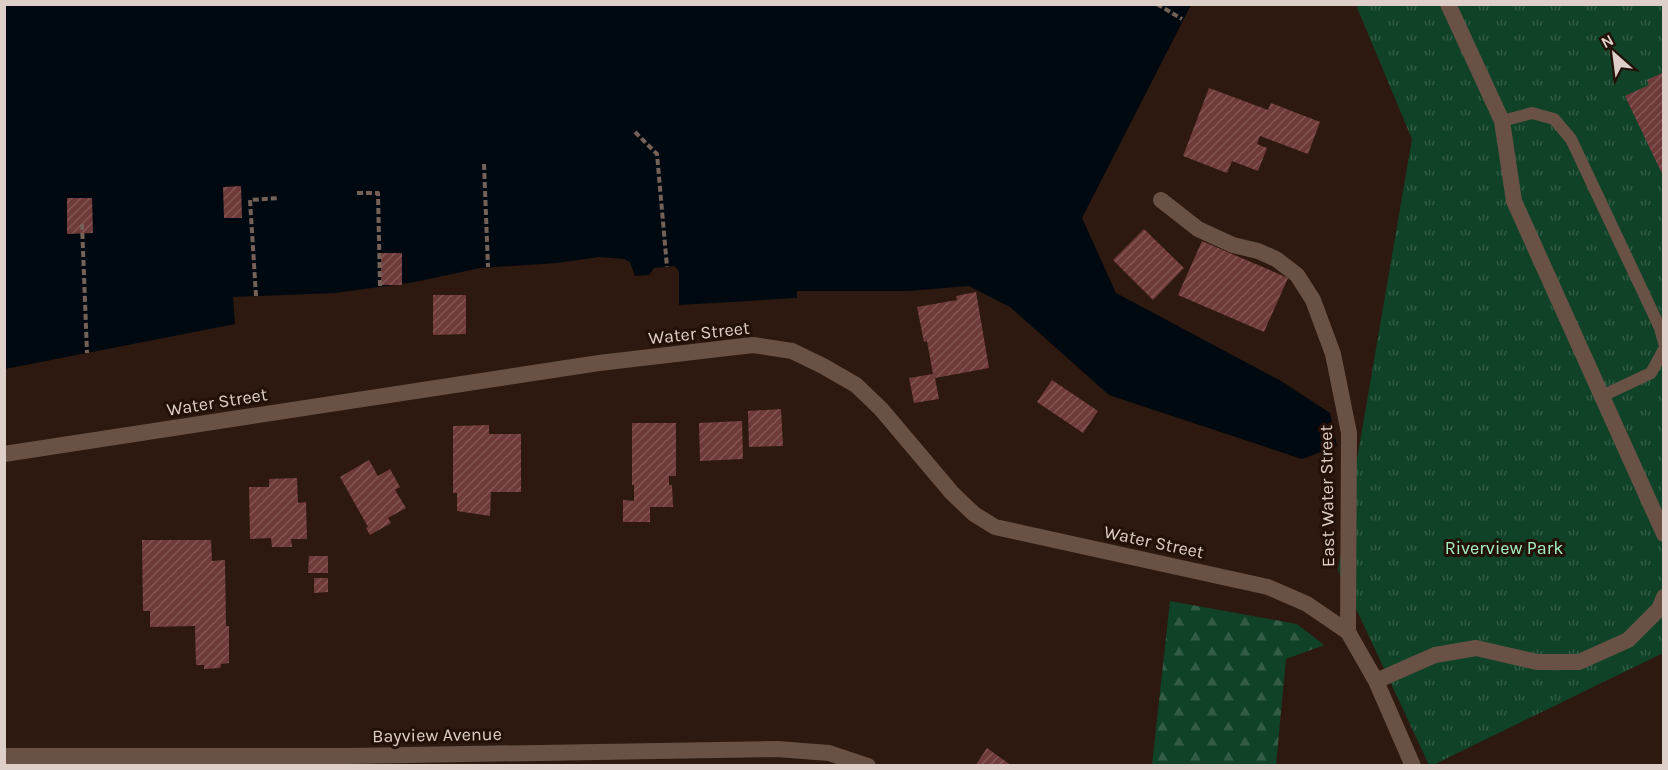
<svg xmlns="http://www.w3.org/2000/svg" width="1668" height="770" viewBox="0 0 1668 770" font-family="Karla,sans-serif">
<defs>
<pattern id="grass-tufts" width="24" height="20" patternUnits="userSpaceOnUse" patternTransform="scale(1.5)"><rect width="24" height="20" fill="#0f4227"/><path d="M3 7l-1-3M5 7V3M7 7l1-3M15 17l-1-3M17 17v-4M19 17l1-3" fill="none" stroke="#325c45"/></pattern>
<pattern id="forest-firs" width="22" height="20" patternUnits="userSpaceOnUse" patternTransform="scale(1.5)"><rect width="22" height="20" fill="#0f4227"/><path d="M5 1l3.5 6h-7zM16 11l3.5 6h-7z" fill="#325c45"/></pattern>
<pattern id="building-hatch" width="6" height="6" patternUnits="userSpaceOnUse" patternTransform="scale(1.5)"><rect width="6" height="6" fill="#6f3a3a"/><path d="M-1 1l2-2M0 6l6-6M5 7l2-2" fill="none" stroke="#835555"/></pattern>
</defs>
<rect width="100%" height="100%" fill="#2d190f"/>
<path fill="url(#grass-tufts)" d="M1356,5H1663V653L1433,765H1429L1338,570L1412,139Z"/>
<path fill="url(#forest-firs)" d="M1170,601L1297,624L1324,645L1286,659L1276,765H1152Z"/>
<path fill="#000910" d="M5,5H1191L1082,218L1116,293L1281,381L1330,413L1337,446L1302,459L1109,395L1010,307L969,286L908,291H797V298L679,305V272L675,266L654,268L649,275L635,276L630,262L624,259L599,257L557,263L480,268L415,282L335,293L233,297L235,324L5,369Z"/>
<path fill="url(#building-hatch)" d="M1664,72V178L1625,96L1649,85L1647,80Z
M1209,88L1268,110L1271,103L1320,122L1308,154L1260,136L1257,144L1267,148L1258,171L1232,161L1227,173L1183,156Z
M241,186L242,218H224L223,187Z
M67,198H92L93,233L67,234Z
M1144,229L1184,268L1153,300L1113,260Z
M1202,241L1288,278L1264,332L1178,295Z
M381,253H402V285H381Z
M976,292L989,368L935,378L939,399L914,403L909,378L933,374L927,341L924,342L917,307L957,300L956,296Z
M433,295H466V334L433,335Z
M1052,380L1098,411L1083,433L1037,402Z
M781,409L783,446L749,447L748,411Z
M742,421L743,459L700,461L699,423Z
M632,423H676V476H669V485H672L673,507H650V522H623V500L634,501V485H632Z
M489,425V434H521V492H491L490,516L457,511V493H453V426Z
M369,460L378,476L390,469L400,487L395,490L406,508L388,518L391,523L370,535L366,528L368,527L340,477Z
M297,478L298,503L306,502L307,539H291L292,547H272L271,538L250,539L249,487H269V479Z
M142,540H211L212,561L225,560L226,626H229V663L221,664L220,668L204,669V665H196L195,626L150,627V611H143Z
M309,556H328V573H308Z
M314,578H328V592L314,593Z
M987,748L1012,766H975Z"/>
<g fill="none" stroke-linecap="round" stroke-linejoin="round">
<path stroke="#746259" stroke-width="4" stroke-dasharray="6 3" stroke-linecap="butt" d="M1157,4L1182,19
M635,132L657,154L667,267
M484,164L488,267
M357,193H378L380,287
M82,224L87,353
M256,296L250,200L279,198"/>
<path stroke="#695146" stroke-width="12" d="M1502,121L1532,113L1554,119L1571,139L1660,328L1664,343
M1602,396L1651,373L1664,349"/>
<path stroke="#695146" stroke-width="16" d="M1448,4L1502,121L1514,201L1664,534
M1161,200L1198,229L1233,245L1258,251L1276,259L1297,275L1313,300L1333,354L1349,433L1348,632
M4,454L599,363L753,345L792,351L823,366L856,385L881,409L952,493L974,514L995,527L1268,587L1307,604L1348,632L1376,681L1413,766
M1376,681L1435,655L1476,648L1537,662H1579L1628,640L1659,609L1664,597
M4,756H349L777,749L829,753L868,766"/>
</g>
<g text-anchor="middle" stroke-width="6" stroke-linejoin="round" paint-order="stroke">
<g font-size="18" fill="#decfc9" stroke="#231007">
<text transform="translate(699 333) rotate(-6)" y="6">Water Street</text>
<text transform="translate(217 402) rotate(-9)" y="6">Water Street</text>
<text transform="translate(1327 496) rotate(-91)" y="6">East Water Street</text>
<text transform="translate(1154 542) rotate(12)" y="6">Water Street</text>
<text transform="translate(437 735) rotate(-1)" y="6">Bayview Avenue</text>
</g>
<g font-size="18" fill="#a3f2c0" stroke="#231007">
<text x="1504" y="554">Riverview Park</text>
</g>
</g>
<rect width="1668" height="770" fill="none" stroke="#decfc9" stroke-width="12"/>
<g transform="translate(1614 54) rotate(332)" stroke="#231007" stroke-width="4.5" paint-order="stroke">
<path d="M0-4.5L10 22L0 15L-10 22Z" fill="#decfc9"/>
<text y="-9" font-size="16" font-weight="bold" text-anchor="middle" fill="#decfc9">N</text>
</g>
</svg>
